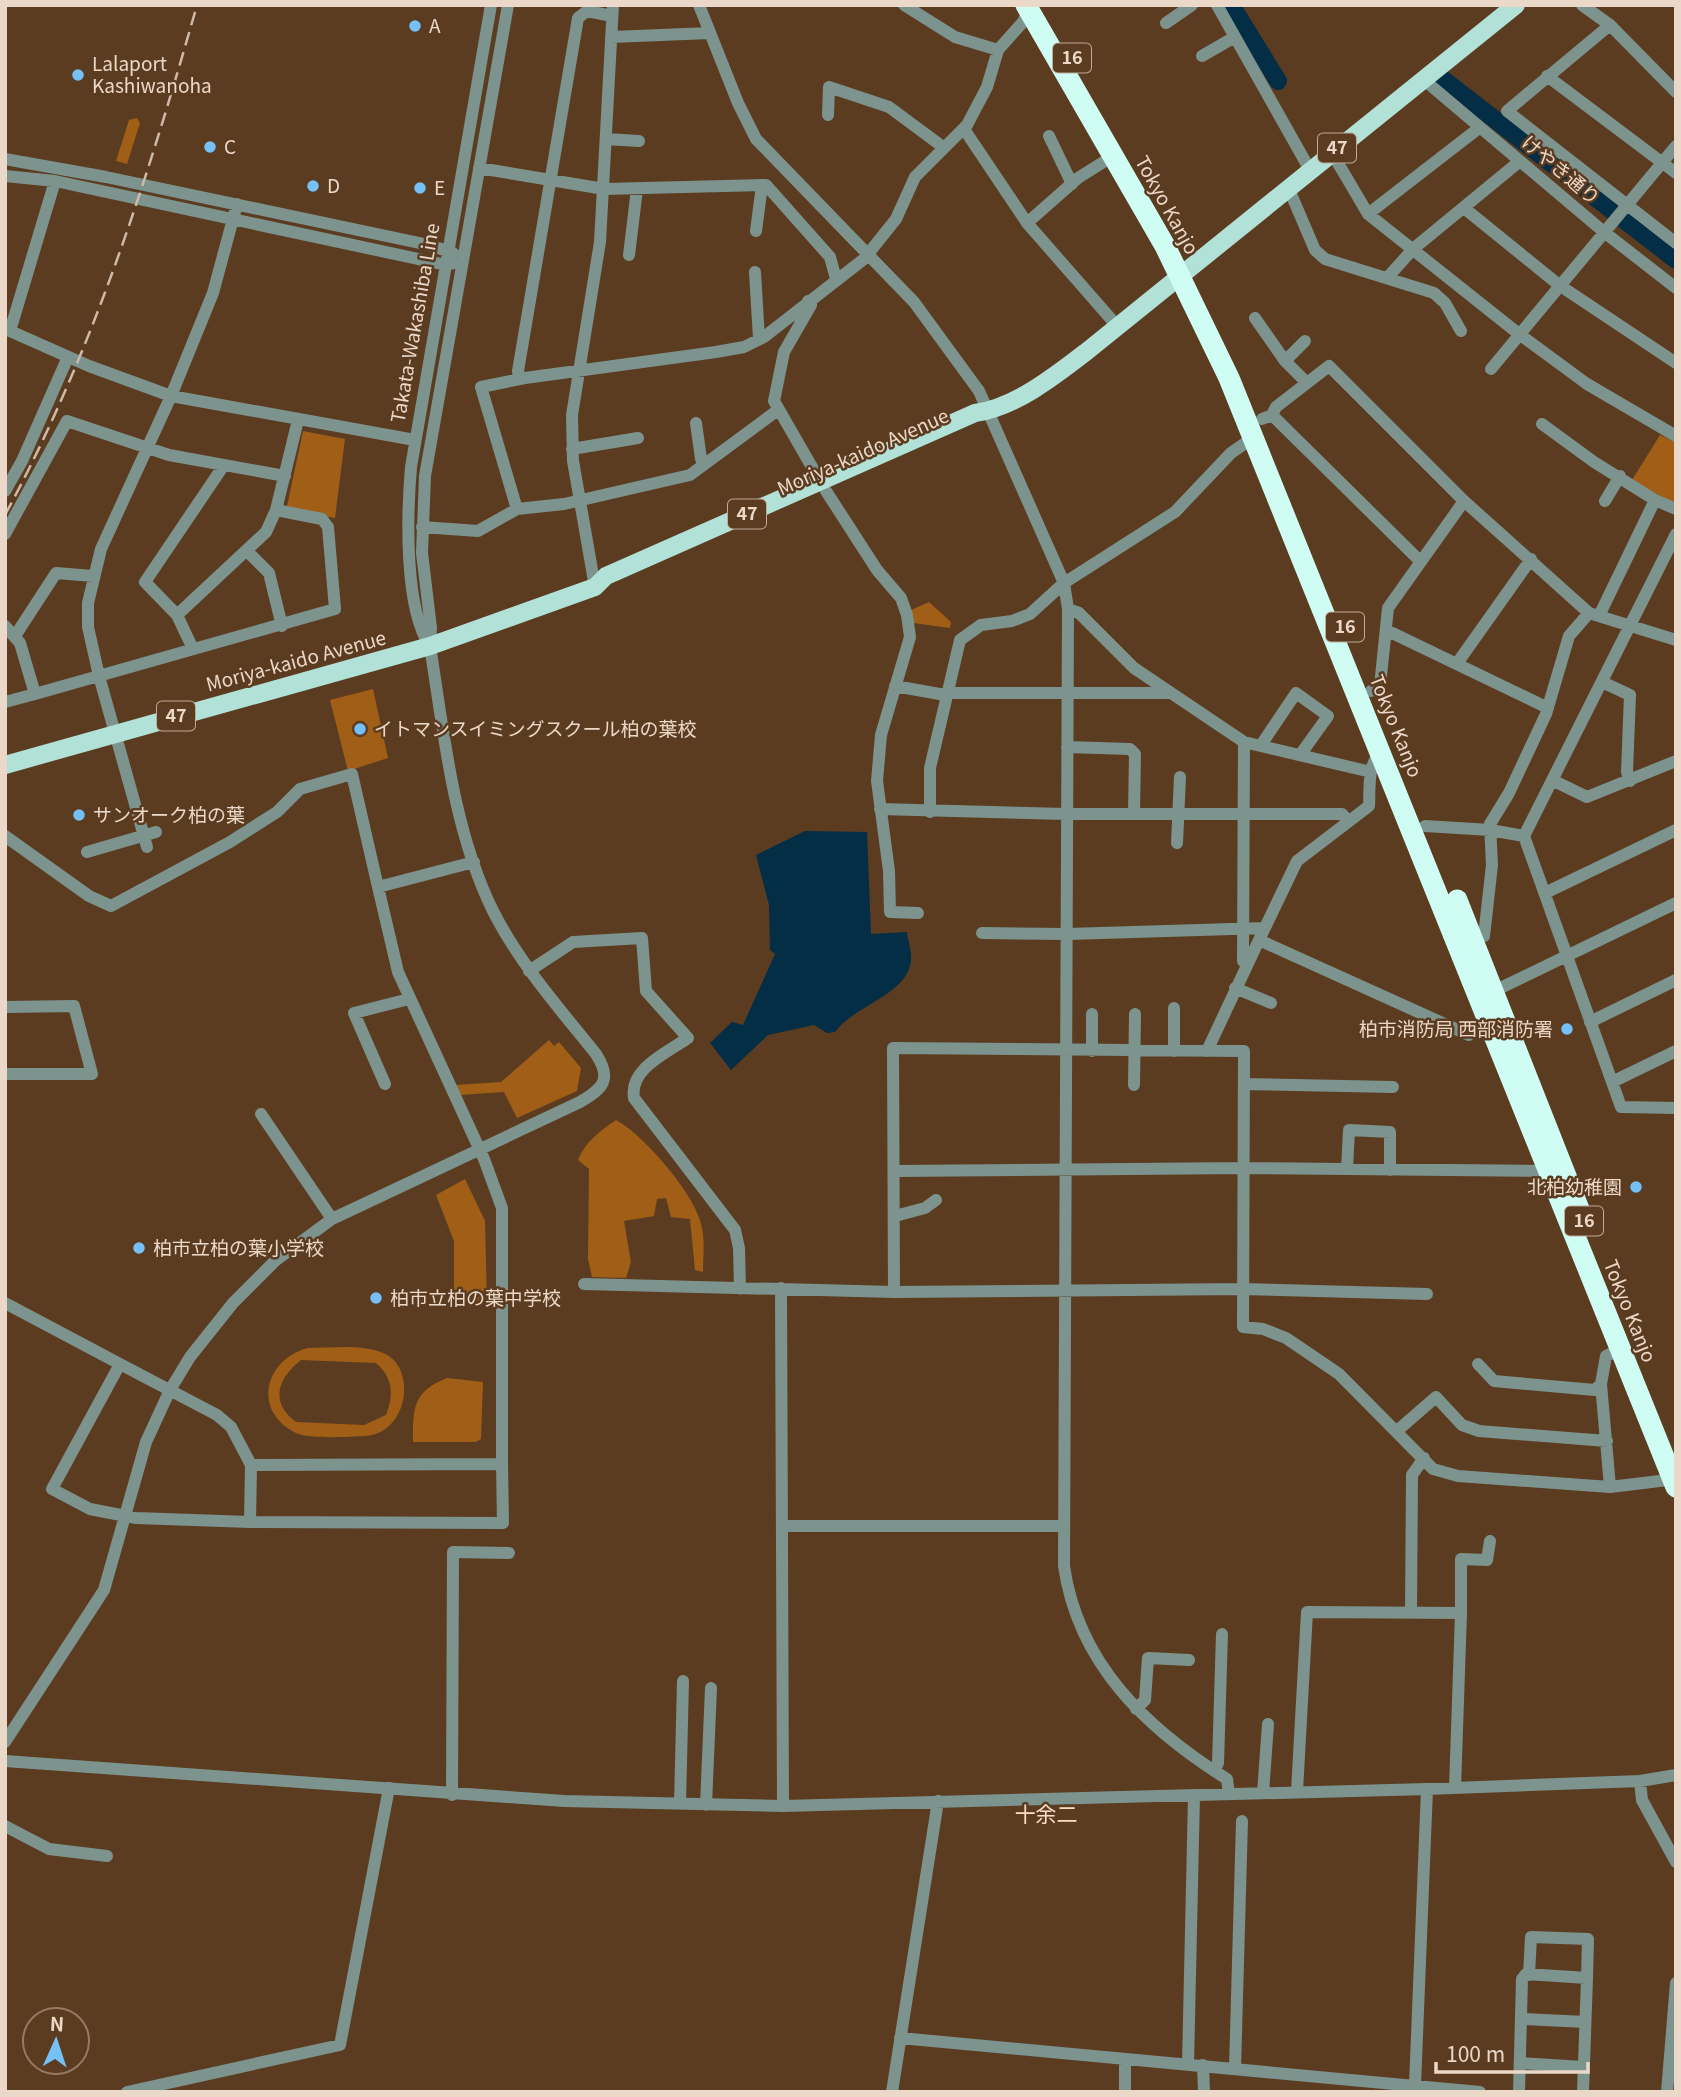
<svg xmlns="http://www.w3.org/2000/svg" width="1681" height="2097" viewBox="0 0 1681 2097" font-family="Georgia,'Noto Sans JP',serif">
<rect width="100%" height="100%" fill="#5b3c21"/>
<path fill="#a05e16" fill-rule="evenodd" d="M137,118L140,123L127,164L116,161L129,120Z
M303,431L345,439L335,518L290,510L287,506Z
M1660,435L1676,442V505L1632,480Z
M929,602L951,622L950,628L913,623L911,610Z
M373,689L388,758L348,771L330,700Z
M549,1040L554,1046L559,1042L581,1068L577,1091L517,1118L504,1092L459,1095L455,1085L501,1082Z
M616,1120C643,1134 698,1197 702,1228C705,1242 703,1258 703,1272L695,1270L690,1219L671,1217L666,1198L657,1199L654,1216L624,1221L631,1262L626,1278L592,1277L588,1259L589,1169L578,1160C585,1142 600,1131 616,1120Z
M465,1179L485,1221L487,1302L454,1301V1241L436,1195Z
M308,1348C331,1348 362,1344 383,1353C418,1367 408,1434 365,1436C350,1437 308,1439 296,1433C251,1411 265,1359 308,1348ZM301,1360L376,1363C393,1378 394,1394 386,1415L364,1425L296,1422C269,1402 278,1378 301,1360Z
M447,1378L483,1382L481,1439L476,1442H413C413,1409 412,1392 447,1378Z"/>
<path fill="#042d46" d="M805,831L867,832L871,934L907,932C908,941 912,952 911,960C909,994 853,1006 835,1032L827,1033L814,1025L768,1035L731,1070L710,1043L732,1022L743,1025L775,954L770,950L769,905L756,855Z"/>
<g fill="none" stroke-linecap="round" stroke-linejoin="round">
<path stroke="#042d46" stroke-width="18" d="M1231,5L1278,81
M1444,80L1676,260"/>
<path stroke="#7c938e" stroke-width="12" d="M699,5L738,103L756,139L914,302L979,391L1064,583L1068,609L1064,1566C1078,1664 1147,1729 1227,1779L1229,1794
M904,5L955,37L998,50
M1217,5L1310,170
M1582,5L1610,25L1676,92
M1166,23L1192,5
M1610,25L1507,111L1676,243
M611,37L710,33
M1202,56L1233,38
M1547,76L1676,173
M1423,79L1604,232L1676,288
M828,115L829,87L889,107L943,147
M964,129L1027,223L1118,327
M1049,136L1072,184
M606,139L639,141
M1332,153L1368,214L1519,334L1587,384L1676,436
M5,159L106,177L429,245L453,253
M479,168L604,189L766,185L830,257L836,279
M5,176L55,181L446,265L454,263
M55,181L10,331L89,366L171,396L415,440
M1288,187L1315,250L1325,259L1434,293L1445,303L1461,331
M1464,208L1559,285L1676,363
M1368,214L1479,128
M1027,223L1078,178L1113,156
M756,231L762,185
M629,255L637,189
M755,272L759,339
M1388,277L1413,249L1520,161
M808,301L811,305L784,352L774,401L820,481
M1255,318L1285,361L1307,383L1329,366L1464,501L1589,613L1676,640
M1285,361L1305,341
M1491,369L1676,146
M519,379L518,371L578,18L587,11L612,16
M1272,415L1420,561
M1262,419L1272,415L1276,407L1307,383
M696,423L701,459L706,463
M1542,424L1594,462L1655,500L1676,509
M572,449L638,438
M5,491L22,461L68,357
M826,491L877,570L901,598L907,615L910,637L881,735L877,781L889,871L890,912L918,913
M1605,501L1620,476
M516,506L481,387L525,378L716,352L744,347L764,337L864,259L896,219L915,177L967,125L987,87L998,50L1023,22L1031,6
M422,527L478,531L517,509L564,504L690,475L778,410
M5,534L67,421L169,455L285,476
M1676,534L1524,836L1621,1107L1676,1108
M247,551L269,573L282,626
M595,587L573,461L572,415L600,242L613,5
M1068,609L1079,613L1134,668L1244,742L1371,772
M177,615L266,532L276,510
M1599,616L1655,500
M5,626L20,643L35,694L335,609L328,527L322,519L276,510L298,420
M1386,630L1548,708
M15,636L56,573L93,576
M430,646C404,608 407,514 411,467L491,5
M193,649L177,615L145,582L224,465
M1458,662L1531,559
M1602,682L1630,695L1627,772L1630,781
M895,686L945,695
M1371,691L1380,686L1388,608L1464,501
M946,693H1168
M5,702L35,694
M1244,742L1243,961L1247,965
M1261,745L1296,693L1328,716L1300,755
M1067,747L1130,749L1135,754L1134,813
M1381,753C1367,764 1370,789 1369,806L1297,861L1259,940L1469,1035
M1552,780L1587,797L1676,761
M880,809L1067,814H1342L1348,821
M930,812V768L960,640L981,625L1012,621L1030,614L1064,583L1175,512L1231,453L1254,437
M1425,826L1490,830L1524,836
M5,836L89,896L111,906L230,842L277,812L300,789L352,774L378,887
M1177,843L1180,777
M147,847L99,676L88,627V603L101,549L171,396L213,293L237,204
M87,852L156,832
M1545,893L1676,830
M982,933L1068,934L1265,928
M1473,939L1484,936L1492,865L1490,824L1509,793L1546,714L1569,636L1589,613
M529,971L573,942L642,938L646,991L688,1038C666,1053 629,1069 634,1098L735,1230L739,1248L740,1289
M1235,988L1271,1003
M1490,993L1676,903
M5,1007L74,1006L92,1074H5
M1590,1022L1676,980
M1092,1051V1014
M1174,1051V1008
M1207,1051L1259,940
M1612,1082L1676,1051
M385,1084L354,1013L409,999
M1244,1084L1393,1087
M1134,1085L1135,1014
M261,1114L332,1219
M1347,1169L1349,1130L1390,1132V1170
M895,1171L1243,1168L1548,1171
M895,1216L925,1208L936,1200
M584,1284L894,1292L1242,1289L1427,1294
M781,1288L783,1806
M894,1292L893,1048L1244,1051L1243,1327L1263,1329L1286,1338L1339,1374L1433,1469L1458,1476L1610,1487L1676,1479
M5,1303L120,1364L52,1489L90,1509L136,1518L250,1522L503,1523L502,1464
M120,1364L217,1415L231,1427L251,1465L502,1464V1208L484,1159L398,972L378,887L474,862
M1478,1364L1494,1381L1595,1390L1601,1384
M1398,1430L1436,1397L1462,1425L1479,1431L1607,1441
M1610,1487L1601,1384L1606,1356L1621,1349
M250,1522L251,1465
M783,1526H1064
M1411,1612L1412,1475L1424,1458
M1461,1613V1559L1487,1560L1490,1541
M1136,1709L1145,1700L1148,1658L1189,1660
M5,1742L104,1590L146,1442L170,1390L190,1357L233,1303L275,1261L332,1219L580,1102C604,1088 612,1079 596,1054C559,1008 520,964 493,911C453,830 444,734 430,646L431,628L422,553L425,476L508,5
M5,1761L564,1801L783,1806L1427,1789L1640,1781L1676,1775
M1214,1771L1218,1763L1222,1634
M1640,1781L1642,1800L1676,1862
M1297,1791L1307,1612L1461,1613L1455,1788
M1263,1793L1268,1724
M452,1795L453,1552L509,1553
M680,1804L683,1681
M706,1805L711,1688
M5,1826L49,1849L107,1856
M1529,1975L1531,1937L1588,1939L1587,1978
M1522,2019L1585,2022
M900,2038L1480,2092
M1125,2060V2092
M1520,2063L1583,2067
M1188,2064L1194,1796
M1203,2065L1204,2092
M1235,2068L1242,1821
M1415,2085L1427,1789
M127,2092L340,2045L389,1788
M892,2092L938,1801
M1519,2092L1522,1979L1526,1974L1587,1978L1583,2092
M1667,2092L1676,1983"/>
<path stroke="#b1e1d7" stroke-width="18" d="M5,765L430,646L595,587L606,576L975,413C1014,408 1055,376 1086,352L1516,5"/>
<path stroke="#cffdf3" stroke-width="21" d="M1026,5L1165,246L1229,378L1676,1487
M1457,900L1579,1209"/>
<path stroke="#cfb9a7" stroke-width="2.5" stroke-dasharray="14 7" stroke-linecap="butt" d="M5,515C92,354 147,181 197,5"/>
</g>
<g fill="#75c0f6" stroke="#5b3c21" stroke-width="2.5">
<circle cx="415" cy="26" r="7"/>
<circle cx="78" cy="75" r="7"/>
<circle cx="210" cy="147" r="7"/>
<circle cx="313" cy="186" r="7"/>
<circle cx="420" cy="188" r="7"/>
<circle cx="360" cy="729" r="7"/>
<circle cx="79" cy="815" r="7"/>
<circle cx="1567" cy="1029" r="7"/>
<circle cx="1636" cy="1187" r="7"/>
<circle cx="139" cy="1248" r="7"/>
<circle cx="376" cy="1298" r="7"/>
</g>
<g text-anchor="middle" stroke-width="5" stroke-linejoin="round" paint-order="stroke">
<g fill="#5b3c21" stroke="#c0a996" stroke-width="2">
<rect x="1053" y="43.5" width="38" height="29" rx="5"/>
<rect x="1318" y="133.5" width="38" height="29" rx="5"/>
<rect x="728" y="499.5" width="38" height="29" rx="5"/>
<rect x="1326" y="612.5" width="38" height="29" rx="5"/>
<rect x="157" y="701.5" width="38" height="29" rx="5"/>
<rect x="1565" y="1206.5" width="38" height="29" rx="5"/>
</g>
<g font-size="18" font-weight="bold" fill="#ebd8c8">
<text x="1072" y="64">16</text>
<text x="1337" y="154">47</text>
<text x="747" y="520">47</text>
<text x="1345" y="633">16</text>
<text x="176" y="722">47</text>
<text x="1584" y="1227">16</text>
</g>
<g font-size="19" fill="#ebd8c8" stroke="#5b3c21" text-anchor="start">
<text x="429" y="33">A</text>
<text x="92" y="71">Lalaport<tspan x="92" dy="22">Kashiwanoha</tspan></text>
<text x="224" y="154">C</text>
<text x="327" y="193">D</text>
<text x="434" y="195">E</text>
<text x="374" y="736">イトマンスイミングスクール柏の葉校</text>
<text x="93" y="822">サンオーク柏の葉</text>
<text x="1553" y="1036" text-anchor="end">柏市消防局 西部消防署</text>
<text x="1622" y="1194" text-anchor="end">北柏幼稚園</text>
<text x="153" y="1255">柏市立柏の葉小学校</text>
<text x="390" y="1305">柏市立柏の葉中学校</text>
</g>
<g font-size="19" fill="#ebd8c8" stroke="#5b3c21">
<text transform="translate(1561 170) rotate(40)" y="7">けやき通り</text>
<text transform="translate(1167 205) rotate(61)" y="7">Tokyo Kanjo</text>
<text transform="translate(415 323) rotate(-80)" y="7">Takata-Wakashiba Line</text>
<text transform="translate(863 452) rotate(-24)" y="7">Moriya-kaido Avenue</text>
<text transform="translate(296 661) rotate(-15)" y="7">Moriya-kaido Avenue</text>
<text transform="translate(1396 726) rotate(68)" y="7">Tokyo Kanjo</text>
<text transform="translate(1630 1311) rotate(68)" y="7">Tokyo Kanjo</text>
</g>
<g font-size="21" fill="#fcddc4" stroke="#5b3c21">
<text x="1046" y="1822">十余二</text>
</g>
</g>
<rect width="1681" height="2097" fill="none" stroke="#ebd8c8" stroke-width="14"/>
<g transform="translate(56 2041) rotate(3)"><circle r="33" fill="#5b3c21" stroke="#957a64" stroke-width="2"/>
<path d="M0-5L12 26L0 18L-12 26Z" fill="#75c0f6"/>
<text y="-10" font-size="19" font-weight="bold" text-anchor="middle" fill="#ebd8c8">N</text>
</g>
<path d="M1436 2062v10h152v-10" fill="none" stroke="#ebd8c8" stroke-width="3.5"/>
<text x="1446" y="2062" font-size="21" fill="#ebd8c8" stroke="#5b3c21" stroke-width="5" paint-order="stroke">100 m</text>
</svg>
